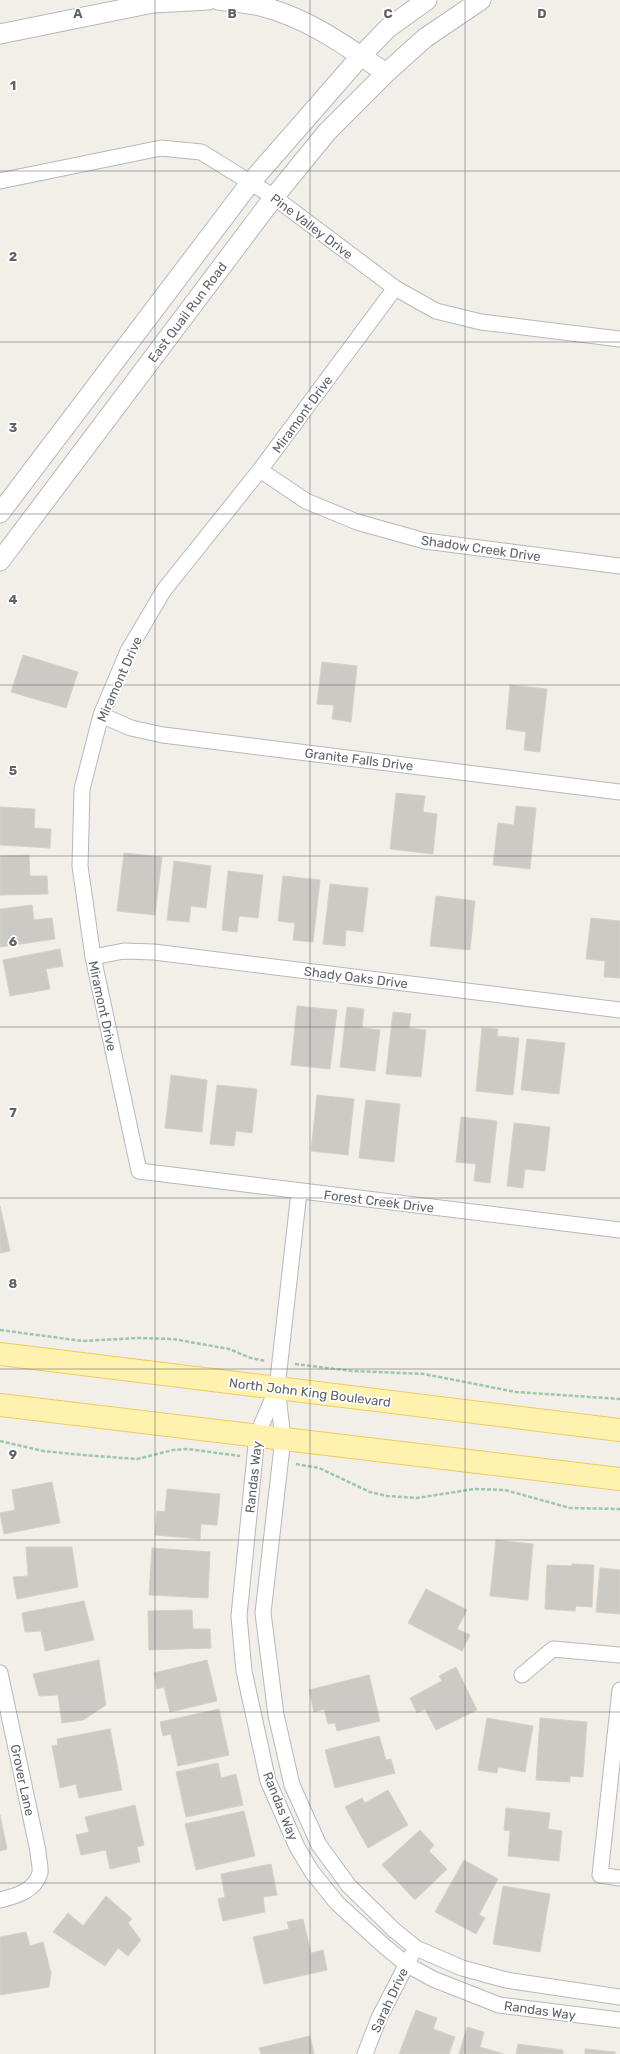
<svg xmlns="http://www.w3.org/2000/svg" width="620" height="2054" viewBox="0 0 620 2054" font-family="Rubik,sans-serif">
<rect width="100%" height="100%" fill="#f1efe8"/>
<path fill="#cccac5" stroke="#d6d1c6" d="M23,655L78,672L66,708L11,692Z
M322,662L357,666L351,722L332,719L334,705L317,704Z
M510,685L547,689L540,752L524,750L526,732L506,729Z
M396,793L425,796L423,812L437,814L433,854L390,849Z
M516,806L536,808L530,869L493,865L498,823L514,825Z
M0,807L35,809L34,828L51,829L50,848L0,845Z
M124,853L162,857L155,915L117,911Z
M29,855L30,876H47L48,894L0,895V856Z
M174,861L211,866L206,908L191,906L189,922L167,920Z
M228,871L263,875L258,918L239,916L237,932L222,930Z
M283,876L320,880L313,942L293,940L295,923L278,921Z
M330,884L368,888L363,932L346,930L345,946L323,944Z
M436,896L475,901L470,950L430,946Z
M32,905L34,920L52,918L55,939L0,947V909Z
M591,918L620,921V978L604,977L605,961L586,959Z
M60,949L63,966L46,969L50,989L10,996L3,960Z
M297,1006L337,1010L330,1069L291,1065Z
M347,1007L364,1009L362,1028L380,1030L375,1071L340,1067Z
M393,1012L411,1014L409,1028L426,1030L421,1077L386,1074Z
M482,1028L498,1029L497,1036L519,1038L513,1095L476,1091Z
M527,1039L565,1043L559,1094L521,1090Z
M171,1075L207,1080L202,1132L165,1128Z
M217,1085L257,1089L252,1133L236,1131L234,1146L210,1144Z
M317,1095L354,1099L348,1155L311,1151Z
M366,1100L400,1104L394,1162L359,1158Z
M461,1117L497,1121L490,1183L474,1181L476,1164L456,1162Z
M514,1123L550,1127L545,1171L525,1169L523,1188L507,1186Z
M0,1206L10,1251L0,1253Z
M52,1482L60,1523L4,1534L0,1513L15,1510L12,1490Z
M167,1489L220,1494L217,1525L201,1524L200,1539L155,1535L157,1511L165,1512Z
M496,1540L533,1544L528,1600L490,1596Z
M26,1547H72L78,1587L17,1599L13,1577L28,1576Z
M152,1548L210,1552L208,1598L149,1595Z
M572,1564L594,1565L592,1607L576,1606L575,1611L545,1609L547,1565L572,1566Z
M600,1568L620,1570V1614L596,1612Z
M426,1589L467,1610L457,1629L470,1635L462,1651L408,1623Z
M84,1601L94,1640L45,1651L41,1631L25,1632L22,1613Z
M192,1610L193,1629H210L211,1648L149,1650L148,1611Z
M99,1660L106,1705L83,1720L62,1723L58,1695L39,1696L33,1674Z
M207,1660L217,1701L170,1712L164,1687L157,1689L154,1673Z
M456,1667L477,1710L436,1730L425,1709L417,1713L410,1698L442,1681L439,1676Z
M369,1675L380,1721L337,1731L335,1723L328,1724L324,1709L314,1712L309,1690Z
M219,1709L229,1755L178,1766L171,1734L163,1736L160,1722Z
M487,1718L533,1726L525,1772L498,1767L497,1773L478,1770Z
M540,1718L587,1722L583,1777L570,1776V1782L536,1780Z
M110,1729L122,1790L79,1798L76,1784L60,1788L52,1746L58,1745L57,1739Z
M379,1736L386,1760L391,1759L395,1773L335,1788L325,1750Z
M218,1763L221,1778L236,1774L243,1805L186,1817L176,1772Z
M388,1790L408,1825L368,1848L345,1807L362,1798L365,1803Z
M135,1805L144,1845L137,1847L140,1862L110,1869L106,1850L81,1855L76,1835L89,1832L85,1817Z
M506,1808L550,1813L548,1829L562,1831L559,1861L508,1856L510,1831L504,1830Z
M244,1811L255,1856L196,1870L185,1824Z
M0,1815L7,1849L0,1851Z
M420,1830L434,1845L429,1851L447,1869L415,1900L382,1865Z
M464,1860L498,1879L479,1915L485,1918L476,1934L435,1912Z
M271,1864L277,1895L263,1897L265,1912L223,1921L218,1899L225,1897L221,1874Z
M503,1886L550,1894L540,1952L493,1944Z
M106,1896L132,1919L128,1923L141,1940L128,1956L118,1948L105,1966L53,1932L68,1913L83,1926Z
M303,1919L311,1953L323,1950L327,1970L264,1984L253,1937L289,1929L287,1922Z
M26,1932L30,1946L43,1942L51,1973L49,1987L0,1995V1937Z
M416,2010L437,2018L433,2029L455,2037L449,2054H399Z
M467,2027L484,2032L480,2047L504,2054H459Z
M310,2036L314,2054H261L259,2048Z
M518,2044L563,2050V2054H516Z
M585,2049L615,2052V2054H585Z"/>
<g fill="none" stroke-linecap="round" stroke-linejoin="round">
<defs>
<path id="minor" d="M0,181L161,148L201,152L274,197L395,288L436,311L481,322L620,339
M395,288L260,470L164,590L128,651L101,715L82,789L80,866L93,957L139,1171L620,1230
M260,470L306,501L357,522L425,541L620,566
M101,715L131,728L163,735L620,792
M93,957L124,951L154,952L620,1010
M299,1192L277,1388L283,1438L263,1613L276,1715L292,1785L319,1845L349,1886L394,1930L416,1948L462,1968L506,1980L620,1997
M277,1389L257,1435L239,1616L244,1671L268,1781L297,1847L312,1872L337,1903L383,1945L406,1964L433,1979L499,2005L620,2020
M0,1673L38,1851C38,1858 41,1867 40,1873C35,1891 16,1896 0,1900
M522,1675L553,1649L620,1655
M620,1690L600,1875L620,1878
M365,2054L379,2018L411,1956"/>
<path id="tertiary" d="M218,0C233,2 250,3 264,7C310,19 347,47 386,73
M0,34L153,3L209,0
M0,513L250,183L361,56L388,28L427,0
M0,561L274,197L327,132L386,73L425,38L481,0"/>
<path id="primary" d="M0,1354L620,1430
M0,1405L620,1479"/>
</defs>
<use href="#minor" stroke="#b5b8bc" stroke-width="17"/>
<use href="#tertiary" stroke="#b5b8bc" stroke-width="21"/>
<use href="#primary" stroke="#f2c960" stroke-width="24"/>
<path stroke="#9cc7a9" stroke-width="2.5" stroke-dasharray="4 2" stroke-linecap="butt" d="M0,1330L83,1341L138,1338L173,1339L229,1349L251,1358L266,1361
M295,1364L352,1371L424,1374L516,1392L620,1399
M0,1441L43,1451L83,1455L137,1459L173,1450L188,1449L240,1456
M296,1464L319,1468L370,1492L387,1496L417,1498L474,1489L505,1490L570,1508L620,1509"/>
<use href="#minor" stroke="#fff" stroke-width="15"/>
<use href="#tertiary" stroke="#fff" stroke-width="19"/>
<use href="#primary" stroke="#fff2af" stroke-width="22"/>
</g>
<path fill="none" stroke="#5f6368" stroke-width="1" stroke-opacity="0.55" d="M155,0V2054M310,0V2054M465,0V2054M0,171H620M0,342H620M0,514H620M0,685H620M0,856H620M0,1027H620M0,1198H620M0,1369H620M0,1540H620M0,1712H620M0,1883H620"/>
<g text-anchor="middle" stroke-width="3.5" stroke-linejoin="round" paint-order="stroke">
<g font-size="13" fill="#5f6368" stroke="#fff">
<text transform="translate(312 226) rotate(37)" y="5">Pine Valley Drive</text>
<text transform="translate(187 312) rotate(-53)" y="5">East Quail Run Road</text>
<text transform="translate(302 414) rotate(-54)" y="5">Miramont Drive</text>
<text transform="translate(481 548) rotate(8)" y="5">Shadow Creek Drive</text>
<text transform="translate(119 679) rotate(-66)" y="5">Miramont Drive</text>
<text transform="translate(359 759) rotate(7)" y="5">Granite Falls Drive</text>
<text transform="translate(356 977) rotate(7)" y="5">Shady Oaks Drive</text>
<text transform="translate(103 1006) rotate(78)" y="5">Miramont Drive</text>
<text transform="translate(379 1201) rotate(7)" y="5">Forest Creek Drive</text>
<text transform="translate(310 1392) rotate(7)" y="5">North John King Boulevard</text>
<text transform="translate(253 1477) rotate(-84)" y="5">Randas Way</text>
<text transform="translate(23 1780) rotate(78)" y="5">Grover Lane</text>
<text transform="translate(281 1806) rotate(68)" y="5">Randas Way</text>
<text transform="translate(389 2000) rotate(-65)" y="5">Sarah Drive</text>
<text transform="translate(540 2010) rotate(8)" y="5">Randas Way</text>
</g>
</g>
<g font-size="13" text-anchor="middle" font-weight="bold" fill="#5f6368" stroke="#fff" stroke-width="3.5" stroke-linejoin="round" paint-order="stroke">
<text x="78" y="18">A</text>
<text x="232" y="18">B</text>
<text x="388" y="18">C</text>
<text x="542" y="18">D</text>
<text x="13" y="90">1</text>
<text x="13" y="261">2</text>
<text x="13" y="432">3</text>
<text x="13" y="604">4</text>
<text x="13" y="775">5</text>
<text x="13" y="946">6</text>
<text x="13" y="1117">7</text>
<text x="13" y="1288">8</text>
<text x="13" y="1459">9</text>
</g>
</svg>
